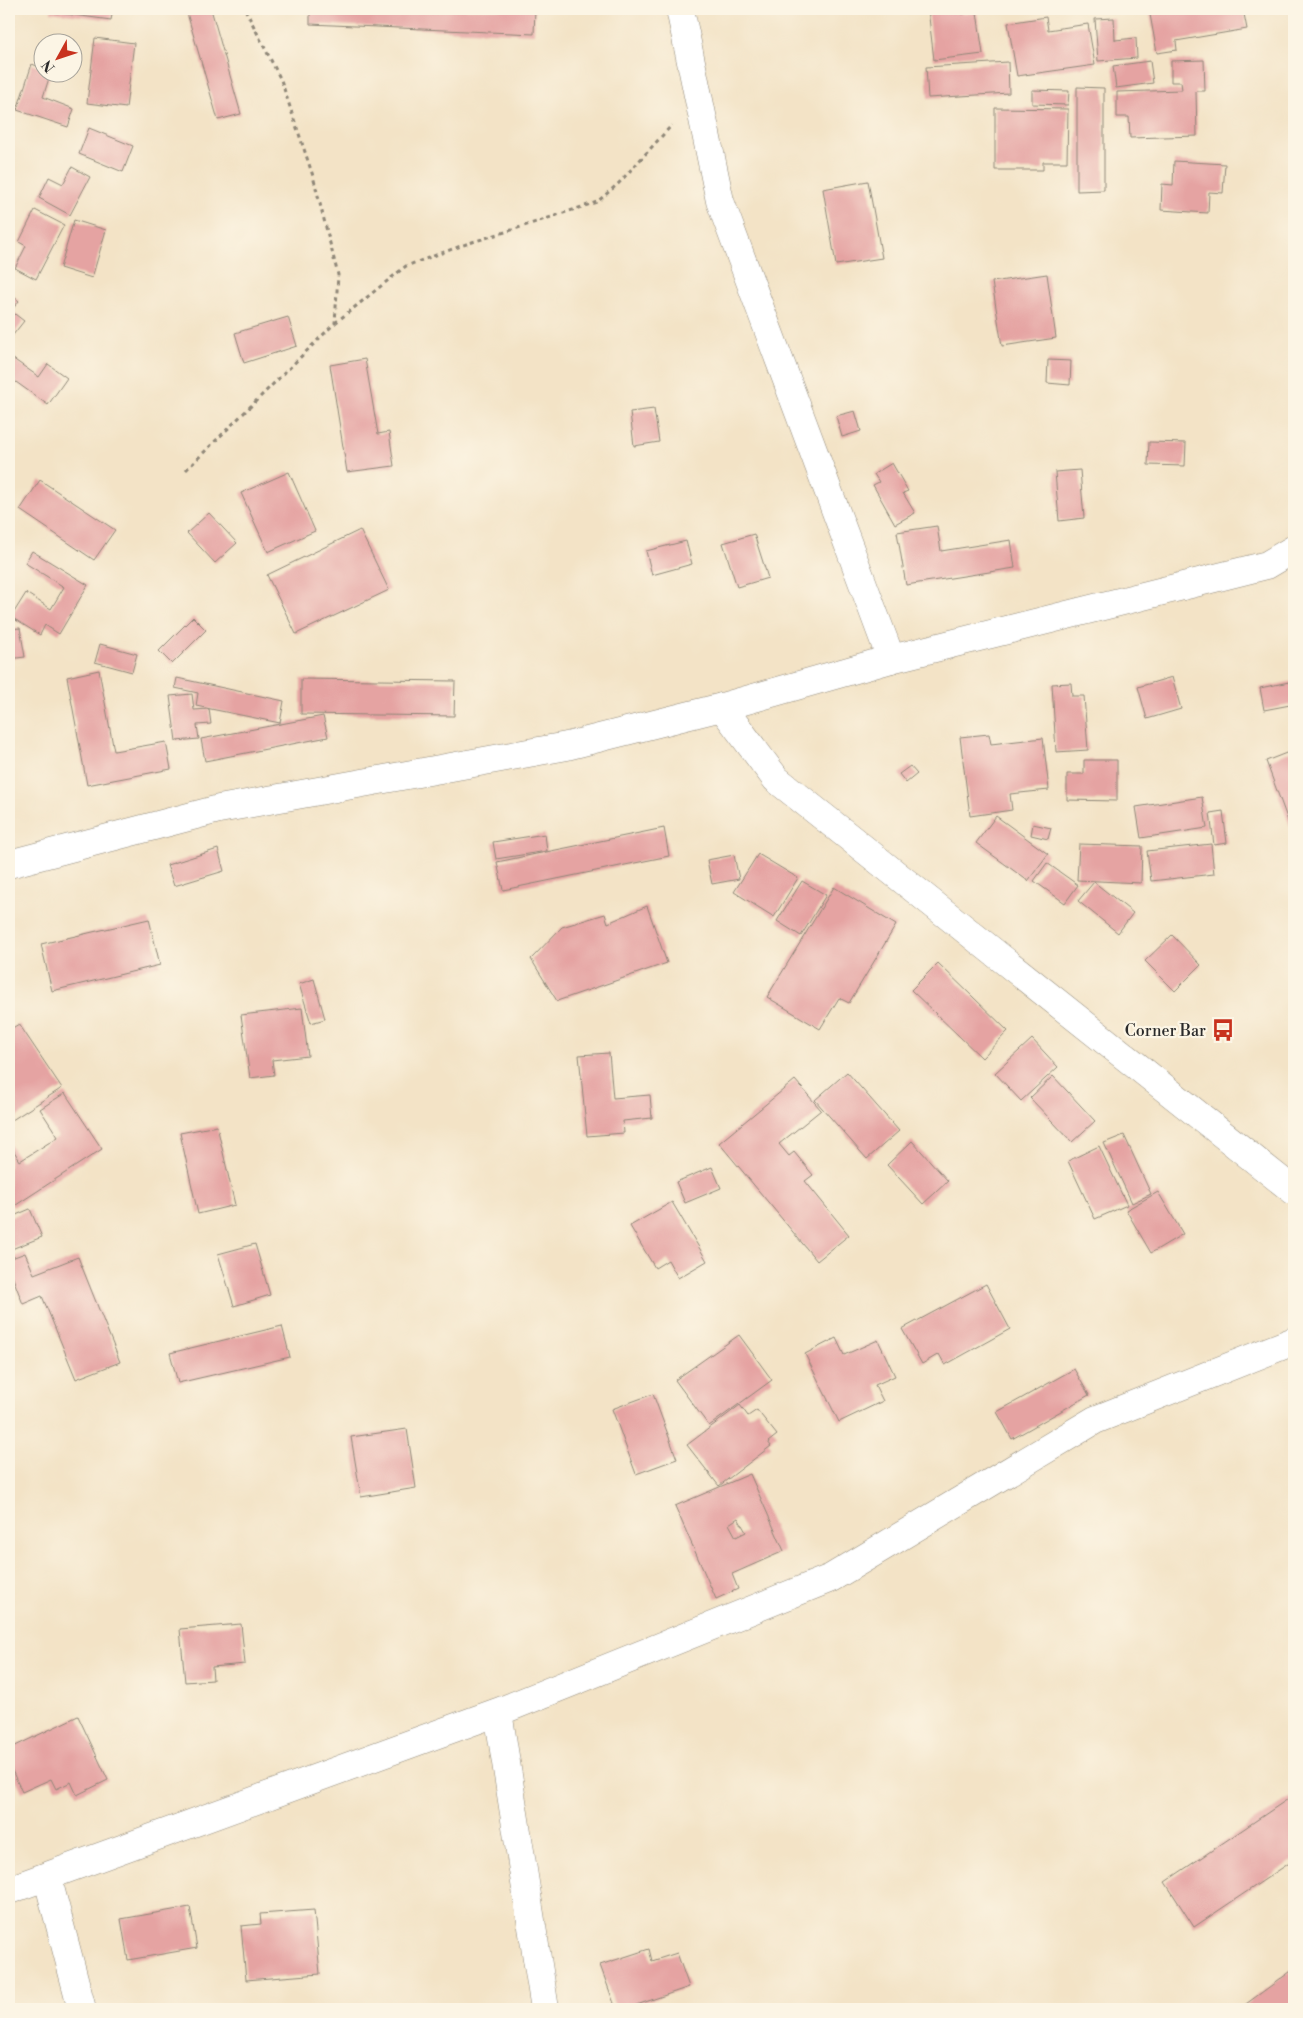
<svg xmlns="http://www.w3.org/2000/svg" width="1303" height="2018" viewBox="0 0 1303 2018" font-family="'Libre Bodoni',serif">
<rect width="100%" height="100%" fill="#fcf5e5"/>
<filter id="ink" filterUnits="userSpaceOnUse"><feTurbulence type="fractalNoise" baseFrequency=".02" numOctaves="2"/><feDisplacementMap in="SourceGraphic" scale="10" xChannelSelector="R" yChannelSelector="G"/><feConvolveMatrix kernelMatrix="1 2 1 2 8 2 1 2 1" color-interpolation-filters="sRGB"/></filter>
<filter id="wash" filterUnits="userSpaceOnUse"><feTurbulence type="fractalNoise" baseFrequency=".0096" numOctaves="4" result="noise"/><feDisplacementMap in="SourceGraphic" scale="20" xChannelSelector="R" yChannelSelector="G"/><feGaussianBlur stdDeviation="1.12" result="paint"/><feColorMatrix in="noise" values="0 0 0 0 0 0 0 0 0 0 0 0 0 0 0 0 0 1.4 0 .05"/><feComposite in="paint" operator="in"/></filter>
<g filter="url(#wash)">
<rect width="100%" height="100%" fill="#f3e3c6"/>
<g id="blocks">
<path fill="#e5a3a2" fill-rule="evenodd" d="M52,9H113L111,20L51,12Z
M202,9H211L241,114L218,120L187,13Z
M310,9H535L534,34L310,24Z
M928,9H961L962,14L977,12L983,54L934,60Z
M1149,9H1243L1247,29L1176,41L1177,50L1157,53Z
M1046,17L1048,30L1088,24L1095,65L1017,76L1008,23Z
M1114,18L1115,40L1136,38L1137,58L1098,61L1095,19Z
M95,38L134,43L126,108L87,103Z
M1204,60L1205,91H1196L1197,136L1130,138L1129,117H1117V92L1182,90L1181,82H1171V61Z
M1150,61L1153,83L1116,88L1113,66Z
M1008,62L1009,93L928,98L926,67Z
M32,64L42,68V72H51L43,97L74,109L68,127L17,110Z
M1077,87L1104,88V190L1077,191Z
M1032,90L1069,91L1068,105L1032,104Z
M995,108L1068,109L1067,162H1043V170H995Z
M89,128L133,146L123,172L79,154Z
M1174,161L1225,164L1223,193L1209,192L1208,213L1161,210L1162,184L1173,185Z
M72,167L90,177L70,215L39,198L49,177L63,184Z
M868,181L882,258L836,265L823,189Z
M35,210L64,225L36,279L15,268L26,246L19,242Z
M74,220L106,230L92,278L60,268Z
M1047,274L1056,338L1002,346L992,282Z
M9,293L19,301L11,311L24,321L9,340Z
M288,317L297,346L244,363L235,333Z
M9,356L39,377L48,364L67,378L48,405L9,377Z
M365,359L378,434L389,432L394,466L347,472L330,365Z
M1048,360L1071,361L1070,385L1047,383Z
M654,409L659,442L634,446L630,412Z
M855,411L861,431L842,437L836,416Z
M1149,442L1186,443L1185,466L1148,465Z
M892,463L908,491L903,493L915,513L895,524L873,485L879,482L874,474Z
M1080,470L1084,518L1059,521L1055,472Z
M289,472L315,531L268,552L241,493Z
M40,480L115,530L94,560L20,510Z
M209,513L237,543L215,563L187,533Z
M937,526L941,551L1011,540L1015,568L906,585L897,532Z
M360,530L389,590L296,634L267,575Z
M754,534L768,578L737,587L723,543Z
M686,541L692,564L652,575L646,551Z
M32,551L88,585L59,634L45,625L40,635L11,617L26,593L51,609L64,587L25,563Z
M193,617L206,630L172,664L159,651Z
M20,628L25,657L9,659V629Z
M100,644L137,654L132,672L95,662Z
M99,670L114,751L166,742L171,769L87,785L67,677Z
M1172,677L1181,709L1147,719L1138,687Z
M177,678L284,701L280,723L196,706L198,693L175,688Z
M301,679L455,681L454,716L301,714Z
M1294,681V719L1290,705L1264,710L1260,688Z
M1071,683L1072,696H1084L1088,750L1056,752L1052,684Z
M192,694L194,710L209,709L211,724L197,725L199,739L176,741L170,696Z
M323,716L328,737L205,761L201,739Z
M989,734L991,744L1043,738L1049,790L1010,794L1012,810L970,816L960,737Z
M1294,750V837L1266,761Z
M1084,760H1117V801L1067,800V774H1084Z
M910,766L917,774L906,783L899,774Z
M1202,797L1207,828L1141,838L1136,807Z
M1223,811L1227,843L1214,845L1210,813Z
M996,816L1048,854L1028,881L976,843Z
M1033,824L1051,828L1048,839L1031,835Z
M664,828L669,856L503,890L497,862Z
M545,834L547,851L496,859L493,842Z
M1079,844L1142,846L1141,883L1077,880Z
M1211,844L1214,874L1151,881L1147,851Z
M218,849L224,871L174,886L167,865Z
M758,854L798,878L774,917L734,892Z
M734,855L739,879L712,884L707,860Z
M1047,863L1078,885L1065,903L1034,881Z
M802,881L826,895L801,936L777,921Z
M1094,882L1133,913L1118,933L1078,901Z
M834,887L896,925L849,1003L839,998L820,1029L767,997Z
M647,906L667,963L557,1001L531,959L562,927L605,914L608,923Z
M149,919L160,965L52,991L41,944Z
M1172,935L1201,965L1175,991L1145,961Z
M938,963L1008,1031L982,1058L911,990Z
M314,979L325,1019L311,1023L299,984Z
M302,1008L308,1056L272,1060L274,1075L250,1078L241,1015Z
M19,1024L62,1088L9,1122V1030Z
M1032,1039L1058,1067L1021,1101L995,1073Z
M609,1053L613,1098L650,1095L652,1118L623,1121L624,1133L587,1136L579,1055Z
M847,1072L899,1131L867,1159L815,1100Z
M1053,1076L1095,1121L1072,1142L1030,1098Z
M795,1080L821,1110L779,1144L789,1156L794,1152L813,1175L805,1181L849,1235L817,1261L719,1143Z
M65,1093L102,1149L13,1207L9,1200V1143L20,1161L58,1137L40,1109Z
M217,1126L235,1205L198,1214L180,1133Z
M1124,1135L1151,1194L1132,1203L1104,1143Z
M912,1141L948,1181L923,1204L887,1165Z
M1099,1146L1127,1205L1095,1219L1068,1161Z
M712,1167L721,1188L685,1203L676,1182Z
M1158,1192L1183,1234L1151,1253L1126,1210Z
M672,1202L707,1261L678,1278L668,1260L655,1268L630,1226Z
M30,1209L42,1237L9,1250V1218Z
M255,1244L270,1295L234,1306L218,1254Z
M25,1253L34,1274L78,1257L120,1362L76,1379L42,1296L23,1304L9,1268V1259Z
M986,1284L1010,1329L945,1365L939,1354L922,1364L902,1329Z
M282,1326L290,1357L178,1383L170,1353Z
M739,1335L772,1380L709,1426L675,1380Z
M836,1338L844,1355L878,1340L895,1376L875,1385L883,1401L839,1422L805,1354Z
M1074,1369L1089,1395L1012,1439L997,1412Z
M653,1394L677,1459L636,1474L612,1409Z
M740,1405L748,1416L757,1410L777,1435L768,1442L771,1446L719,1486L687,1445Z
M407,1429L416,1488L361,1497L351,1437Z
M750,1474L784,1551L732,1574L738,1589L716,1599L675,1506ZM738,1518L746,1532L736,1537L729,1524Z
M241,1624L245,1664L212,1667L213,1680L185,1682L180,1629Z
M78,1716L108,1780L77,1795L71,1782L56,1789L51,1779L22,1792L9,1764V1749Z
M1291,1797L1294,1802V1860L1194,1927L1165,1882Z
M190,1907L197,1948L128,1960L121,1919Z
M314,1910L320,1974L246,1980L241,1926L261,1924L260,1914Z
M649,1949L652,1961L677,1953L689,1987L625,2009H616L600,1965Z
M1294,1969V2009H1239Z"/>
</g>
</g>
<g filter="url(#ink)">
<use href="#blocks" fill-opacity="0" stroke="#8f8778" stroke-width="1"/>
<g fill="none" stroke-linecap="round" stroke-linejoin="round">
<defs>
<path id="minor" d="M680,9L720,201L891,659
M722,707L776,779L1294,1191
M498,1712L545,2009
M47,1876L82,2009
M9,1890L498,1712L831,1578L1095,1420L1294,1341"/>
<path id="secondary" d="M9,864L219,809L567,746L722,707L891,659L1267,565L1294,549"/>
</defs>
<use href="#minor" stroke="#8f8778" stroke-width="29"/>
<use href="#secondary" stroke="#8f8778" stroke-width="29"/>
<path stroke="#8f8778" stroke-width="3" stroke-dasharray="4 4" stroke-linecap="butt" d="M335,323L406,266L469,243L515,229L597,202L618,184L672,125
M186,470L335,323L338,275L313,176L281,80L245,9"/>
<use href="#minor" stroke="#fff" stroke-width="28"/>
<use href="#secondary" stroke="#fff" stroke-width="28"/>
</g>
</g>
<defs>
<symbol id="bus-bare" viewBox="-9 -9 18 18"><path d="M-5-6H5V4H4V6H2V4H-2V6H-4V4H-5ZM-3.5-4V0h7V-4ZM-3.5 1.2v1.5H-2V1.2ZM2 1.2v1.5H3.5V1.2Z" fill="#c8321e" stroke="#fcf5e5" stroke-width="2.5" paint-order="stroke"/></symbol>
</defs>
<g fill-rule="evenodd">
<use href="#bus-bare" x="1207" y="1014" width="32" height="32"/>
</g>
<g text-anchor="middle" stroke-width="4.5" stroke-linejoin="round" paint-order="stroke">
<g font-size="16" fill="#2b2b2b" stroke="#fcf5e5" text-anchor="end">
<text x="1206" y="1036">Corner Bar</text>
</g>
</g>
<rect width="1303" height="2018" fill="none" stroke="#fcf5e5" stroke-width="30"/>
<g transform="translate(58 58) rotate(230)"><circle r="24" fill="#fcf5e5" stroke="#a8a49b"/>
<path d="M0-4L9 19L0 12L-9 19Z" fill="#c8321e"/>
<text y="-8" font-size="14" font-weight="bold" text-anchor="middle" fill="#2b2b2b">N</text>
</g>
</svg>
